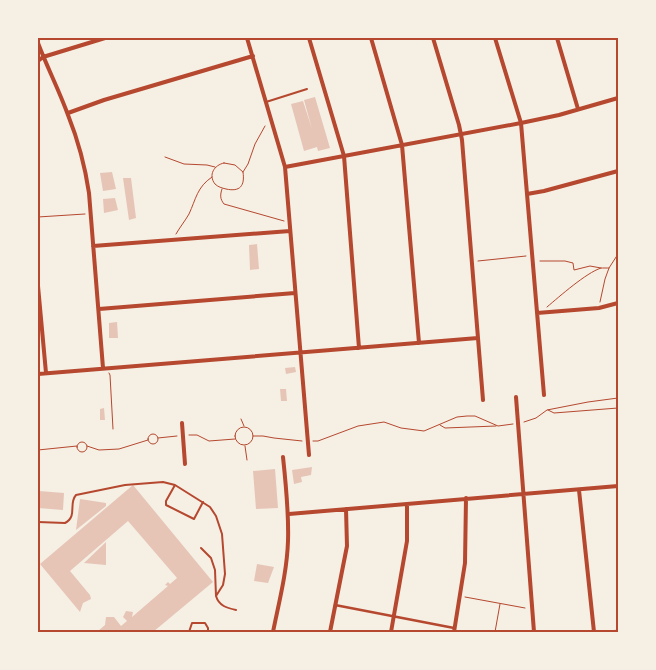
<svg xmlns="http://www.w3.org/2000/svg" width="656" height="670" viewBox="0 0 656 670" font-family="'PT Sans Narrow',sans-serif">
<rect width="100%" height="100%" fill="#f6efe4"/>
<path fill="#e6c5b7" d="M315,97L330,148L318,151L317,147L304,151L291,104L303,101L312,129L304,100Z
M112,172L116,189L103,191L100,173Z
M123,178H131L136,218L129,220Z
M115,198L118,210L104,213L103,199Z
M257,244L259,269L250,270L249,245Z
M117,322L118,338H109V323Z
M295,367L296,372L286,374L285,368Z
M280,389H286L287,401H281Z
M104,408L105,420H100V409Z
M312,467L311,475L301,477L302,482L294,484L292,470Z
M275,469L278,508L256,509L253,471Z
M133,485L213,582L153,632H99L98,631L105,625L106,617H114L121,626L127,621L123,617L126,611L133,612L132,617L168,586L165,585L168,582L170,584L177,578L128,521L70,571L90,595L91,599L83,603L80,612L40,564Z
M39,491L64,493L63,510L38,508Z
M80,499L106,503V506L76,530Z
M106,542V565L84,563Z
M257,564L274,567L268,583L254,581Z"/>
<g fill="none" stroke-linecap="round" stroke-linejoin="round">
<path stroke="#b5482f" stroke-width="1" d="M165,157L184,164L207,165L215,167
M224,163L235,165L243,172C245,186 240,192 226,189C222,188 218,187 215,184C208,175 214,165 224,163Z
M243,172L248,164L255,144L265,126
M222,189C220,195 220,199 224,204L284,221
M38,217L85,214
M176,234C180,227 185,221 189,214C196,199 197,187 212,177
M478,261L526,256
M540,261H565L573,263L574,270L590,266L601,268
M600,302L605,279L609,268L618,254
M547,307C560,296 586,273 601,268C602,268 608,268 609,268
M109,373L110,375L113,429
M548,410L554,413L618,408
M241,419L244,426
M524,422L536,418L547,410L588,402L618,398
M440,425L445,428L496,426
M235 436a9 9 0 1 1 18 0a9 9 0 1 1-18 0Z
M148 439a5 5 0 1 1 10 0a5 5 0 1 1-10 0Z
M189,435H197L209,441L235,439
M253,436H263L274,438L302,441
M158,438L177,436
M313,441H318L358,426L384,422L401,428L424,431L457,417L467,416H475L498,426L513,424
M77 447a5 5 0 1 1 10 0a5 5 0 1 1-10 0Z
M87,446L99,450L119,449L148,440
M245,446L247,460
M38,450L77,446
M465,597L525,608
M495,632L500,604"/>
<path stroke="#b5482f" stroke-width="2" d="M266,102L307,89
M175,485L166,501V505L194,519L203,502
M38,522L65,523C78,516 68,504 76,495L125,485L163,482L175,485L210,507L216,516L222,534L225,574L223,585L216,596C219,606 227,608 236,610
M201,548L211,558L215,570L216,596
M189,632L192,623H205L208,628V632"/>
<path stroke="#b5482f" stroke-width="2.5" d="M335,605L454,628
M602,632L618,631"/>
<path stroke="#b5482f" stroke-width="4" d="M247,38L285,167L309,455
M309,38L344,156L359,348
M371,38L402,145L419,343
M433,38L459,125L462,140L483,400
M495,38L521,123L544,395
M557,38L578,109
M38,43C47,67 59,90 68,115C78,140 85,166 89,193L103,368
M38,61L43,57L105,38
M68,113L104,100L253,56
M285,167L521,123L559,115L618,98
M527,194L544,191L618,171
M93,246L290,231
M38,286L46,373
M99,309L295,293
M537,313L599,308L618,303
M38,374L478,338
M516,397L534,632
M182,423L185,464
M579,490L594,632
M289,514L618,486
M273,632C279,602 287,572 288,541C289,513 286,485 283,457
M330,632L347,546L346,509
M391,632L407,541V504
M454,632L465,563L466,498"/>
</g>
<rect width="656" height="670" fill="none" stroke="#f6efe4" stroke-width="78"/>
<rect x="39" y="39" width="578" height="592" fill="none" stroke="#b5482f" stroke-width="2"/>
</svg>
